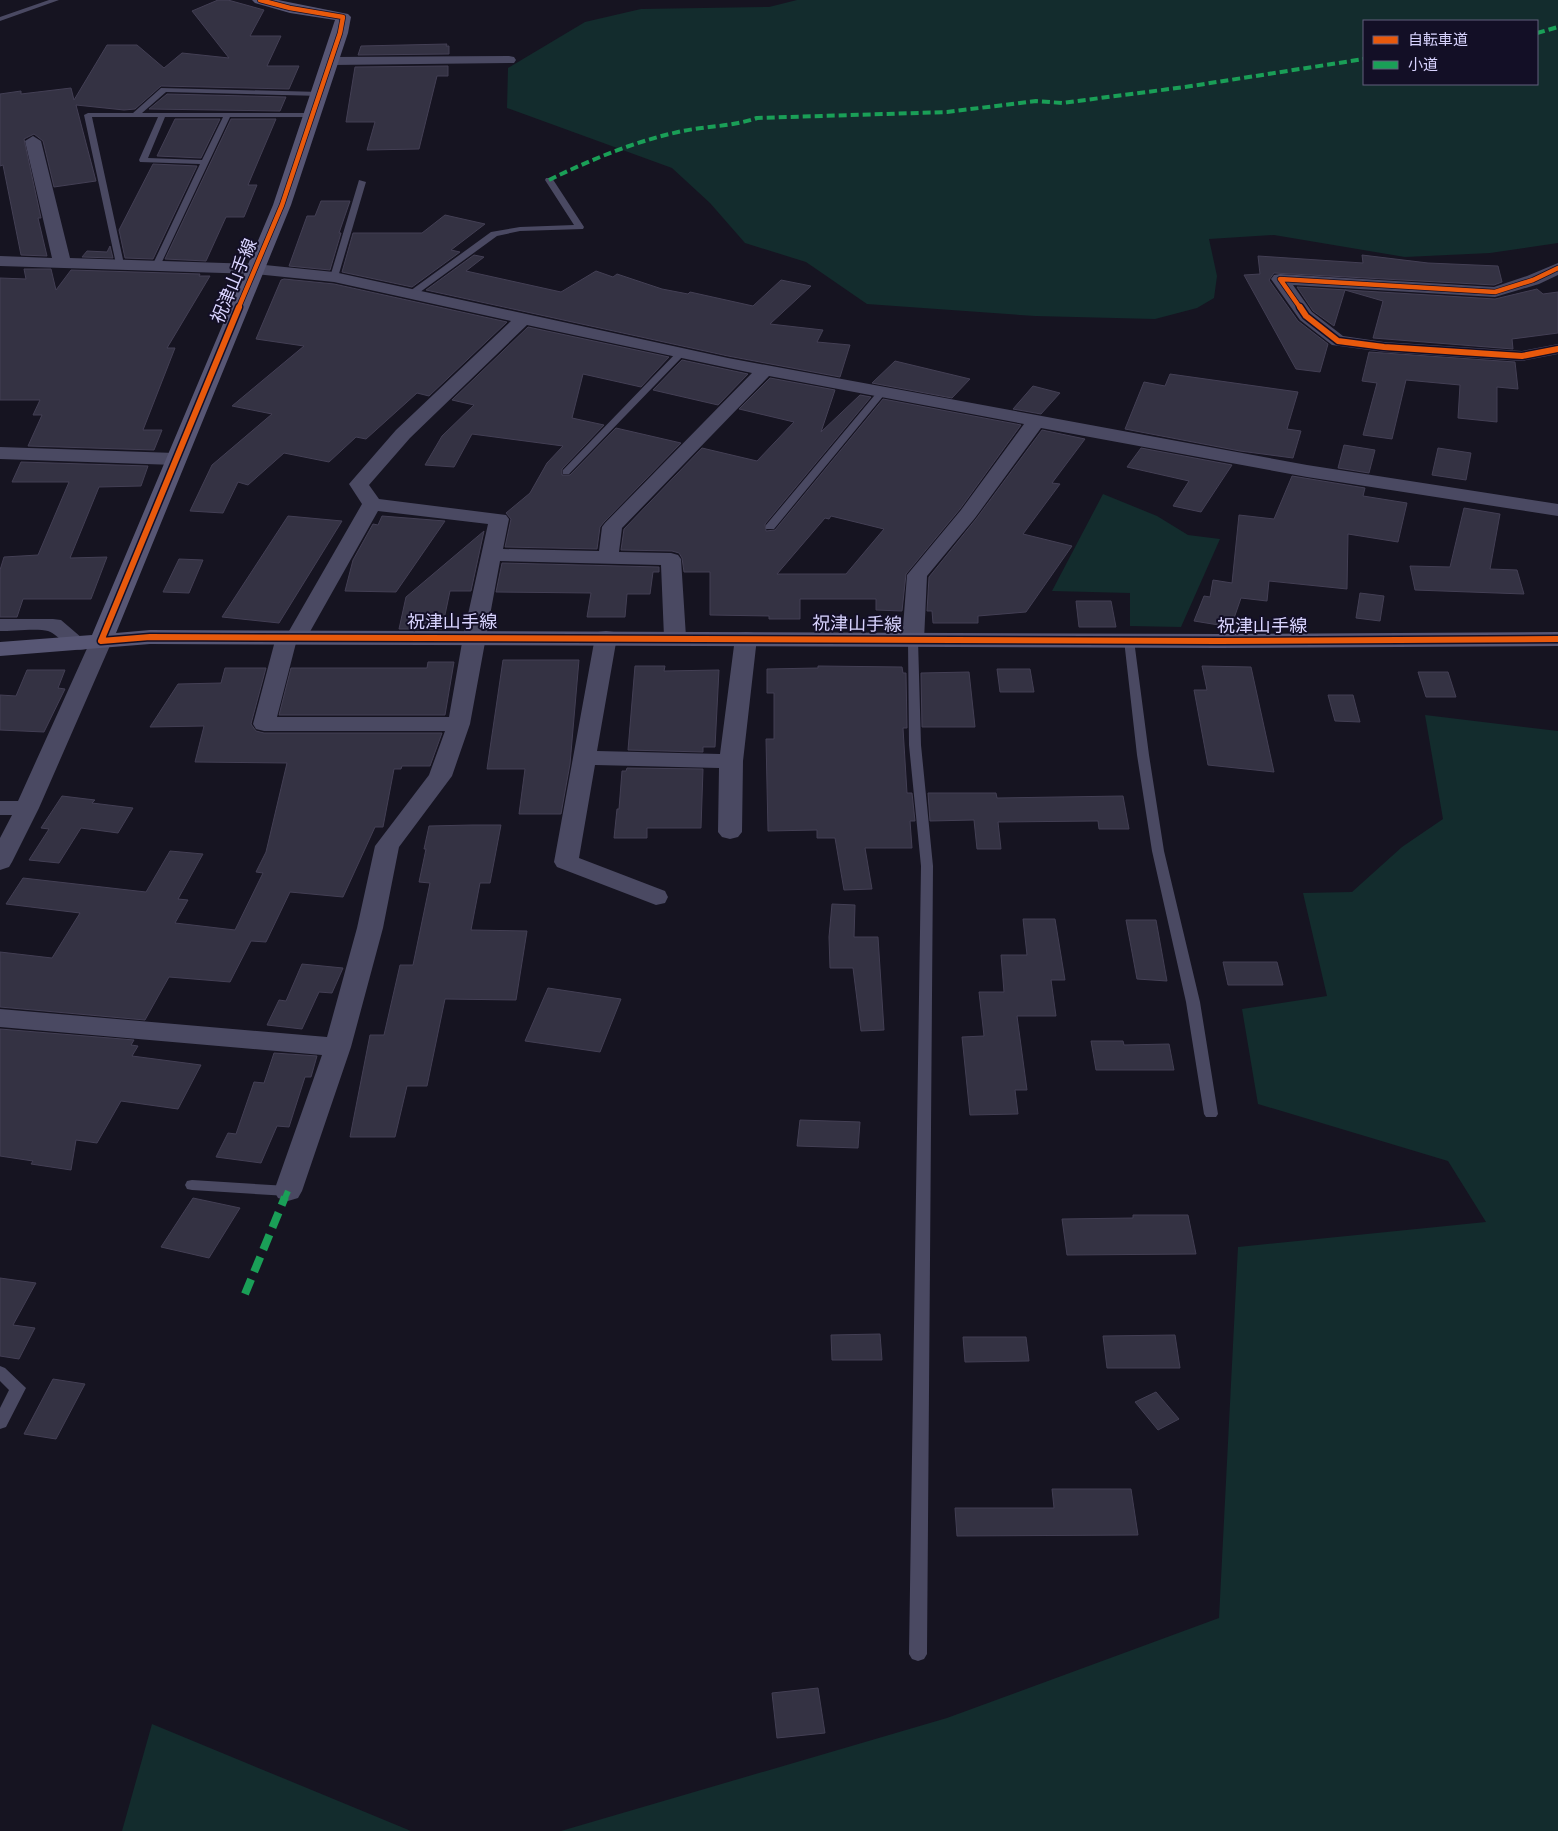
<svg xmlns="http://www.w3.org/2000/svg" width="1558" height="1831" viewBox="0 0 1558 1831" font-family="'Nunito Sans','Noto Sans JP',sans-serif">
<rect width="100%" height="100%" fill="#161421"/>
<path fill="#132c2d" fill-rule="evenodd" d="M797,0H1558V243L1490,253L1405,257L1274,235L1209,239L1217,276L1214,298L1197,308L1155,319L1035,316L867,304L806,262L745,243L710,203L672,168L507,108L508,68L585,22L641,9L769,7ZM1364,21H1537V84H1364Z
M1103,494L1157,516L1188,535L1220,539L1181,627L1130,626V593L1052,591Z
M1425,715L1558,731V1831H561L947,1718L1219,1618L1238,1247L1486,1222L1448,1161L1258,1104L1242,1009L1327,996L1303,893L1352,892L1402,847L1443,819Z
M152,1724L411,1831H122Z"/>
<path fill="#343243" stroke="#433f54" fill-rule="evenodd" d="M218,0H228L264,10L250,36H281L267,66H299L289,89L161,86L135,109L124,110L76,105L96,181L54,187L43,141L34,134L24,139L41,218H38L47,256L21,255L3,165L0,166V94L21,91V94L71,88L74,100L107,45H137L164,68L182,53L229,58L192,11Z
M447,44L446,46H449V54L358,55L361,46Z
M448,66V76H437L419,149L367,150L375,122H346L355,67Z
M167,94L286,97L280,111L149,109Z
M175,119H220L201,158L157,156Z
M231,119H276L248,185H257L244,217H226L206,261L165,259Z
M153,164L197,166L153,259L125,258L119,230Z
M321,201H350L339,233H341L330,270L289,266L307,216H315Z
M445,215L485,224L451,250L460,252L412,287L342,272L353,233H422Z
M110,246L113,258L82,257L87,251L107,252Z
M474,255L484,257L466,271L561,292L596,271L613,277L617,274L662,289L688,294L690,292L753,306L781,280L811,286L770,324L823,330L817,342L850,345L840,377L728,356L426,290Z
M1362,255L1428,263L1498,266L1502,282L1494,285L1274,273L1269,280L1298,321L1328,344L1320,372L1296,369L1244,275L1260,274L1258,256L1363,263Z
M24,269H51L56,290L71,270L200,274L199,276H210L167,348H175L143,430H162L154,450L28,446L42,415H33L40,400H0V278L26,279Z
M284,279L334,284L507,322L429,396L417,393L366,439L356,437L329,462L284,453L248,485L238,482L223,513L190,511L212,465L272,414L232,406L304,346L256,339L281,280Z
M1297,287L1495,299L1537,289L1543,294L1558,292V333L1512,339L1513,349L1373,338L1383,301L1345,290L1334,326L1313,311Z
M528,327L669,357L641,387L583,374L572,418L604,425L562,469V475H570L616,428L681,443L604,522L600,527L597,549L505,547L511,519L506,513L530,493L547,463L563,446L472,434L454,467L425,465L442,436L474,405L452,400Z
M1369,352L1515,362L1518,389L1497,387V422L1458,418L1460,385L1406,380L1392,439L1363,435L1377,383L1362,381Z
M682,360L748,374L718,405L653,390Z
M895,361L970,379L952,398L872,383Z
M1170,374L1298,392L1287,429L1301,431L1293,458L1240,451L1125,429L1144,382L1165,386Z
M770,378L835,390L821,432L860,395L871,397L765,524L766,531L775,530L883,399L1021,425L960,509L906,574L902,611L876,610V599H800V619H769V616L710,615V572H684L682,558L679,553L672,551L621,550L624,529L702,448L757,461L794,422L739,409ZM831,516L884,529L846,574H777L825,518L829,519Z
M1033,386L1060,393L1041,414L1013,409Z
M1042,430L1085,439L1052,483L1060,484L1023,534L1072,546L1026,612L978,616V623H933L932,611H927L929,577L976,519Z
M1344,445L1375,450L1369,473L1338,468Z
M1141,448L1232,465L1201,512L1173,506L1189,481L1127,467Z
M1438,448L1471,453L1466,480L1432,475Z
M21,462L148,466L141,486L99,487L70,558L107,557L91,599H23L17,617H0V570L4,557L38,555L69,482H12Z
M1292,476L1365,488L1363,496L1407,503L1398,542L1348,534L1347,589L1269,581L1267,601L1241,598L1231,627L1194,621L1204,596L1210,597L1213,580L1232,583L1239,515L1274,519Z
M1464,508L1500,514L1490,569L1517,570L1524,594L1415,590L1410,566L1450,567Z
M288,516L342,521L279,623L222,617Z
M382,516L445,521L396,592L345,591L353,560L373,524L378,525Z
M484,531L471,591H450L442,629H399L406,597Z
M179,559L203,560L189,593L163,592Z
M502,563L659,567V572H653L650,594H627L625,617H587L591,593L496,592Z
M1360,593L1384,596L1380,621L1356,618Z
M1076,601H1111L1116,627H1079Z
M503,660H579L570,764L561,814H519L525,769H487Z
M428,662H454L445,715H279L291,668H427Z
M635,666H665L664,671L719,670L715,747H703V752L628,750Z
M818,666L902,667L903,673H906L907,728H903L907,793H912L915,821H910L912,848H865L872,889L844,890L835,838H817V830L768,831L766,739H774V693H767V669L818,668Z
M1202,666L1251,667L1274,772L1208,765L1194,690H1207Z
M225,668H266L251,724L256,731L264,733H442L430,766H402L401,769H394L383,827H375L343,897L290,892L266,942L251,941L230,982L169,977L145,1020L0,1007V952L52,958L80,913L6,904L23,878L146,892L170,851L203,854L178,899L188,900L175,923L235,930L263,873L256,872L266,852L287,763L195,762L204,726L150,727L178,684L221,683Z
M997,669H1030L1034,692H1000Z
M27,670H65L58,688L65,689L44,732L0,730V695L16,696Z
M969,672L975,727H922L921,673Z
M1418,672H1448L1456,697H1426Z
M1328,695H1353L1360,722L1335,721Z
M627,768L703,769L701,828H647V838H614L617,809H619L622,771H626Z
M928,793H996L997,798L1123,796L1129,829H1099L1098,821L998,822L1001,849H977L974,820L930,821Z
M62,796L95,800L92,803L133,808L118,833L81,828L59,863L29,860L49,829L41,828Z
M472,825H501L490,883H480L471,930L527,931L516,1000L445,999L427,1086H407L395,1137H350L370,1035H384L400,965H413L430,883L419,882L426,849H424L429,826Z
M832,904L855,905L854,937H878L884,1030L861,1031L853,968H830L829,937Z
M1023,919H1055L1065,980H1051L1056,1016H1017L1027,1090H1015L1018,1114L970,1115L962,1037L984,1036L979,992H1004L1001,955H1027Z
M1126,920H1156L1167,981L1137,979Z
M1223,962H1277L1283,985H1228Z
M302,964L343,968L332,993L319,992L302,1029L267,1025L279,1000L286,1001Z
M548,988L621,999L600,1052L525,1041Z
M0,1029L134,1040L131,1045L138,1046L132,1056L201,1065L178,1109L121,1101L97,1143L76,1140L71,1170L31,1164L33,1161L0,1156Z
M1091,1041H1123L1124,1045L1169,1044L1174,1070H1096Z
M274,1053L317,1056L311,1077H305L289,1127L277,1126L261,1163L216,1157L228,1133L236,1134L254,1082L264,1083Z
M800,1120L860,1122L858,1148L797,1146Z
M193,1198L240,1208L209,1258L161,1247Z
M1133,1215H1188L1196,1254L1067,1255L1062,1219L1133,1218Z
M0,1278L36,1283L13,1325L35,1328L19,1359L0,1356Z
M880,1334L882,1360H832L831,1335Z
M1175,1335L1180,1368H1107L1103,1336Z
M963,1337H1026L1029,1361L965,1362Z
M53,1379L85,1384L56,1439L24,1434Z
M1156,1392L1179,1419L1158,1430L1135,1402Z
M1052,1489H1131L1138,1535L957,1536L955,1508H1054Z
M818,1688L825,1733L777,1738L772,1693Z"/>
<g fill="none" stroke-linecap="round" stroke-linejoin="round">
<path fill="#4a4962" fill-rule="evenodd" d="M49,0H59L0,21V17Z
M161,88L321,92L325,94L321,96L166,92L142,113H313L317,115L313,117H230L160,266L156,269L152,266L200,164L140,162L139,160L158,117H92L124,264L120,267L116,264L84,115L88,113H133ZM165,117H223L202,160L148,158Z
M546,178H552L584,227L583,229L520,231L497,236L416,295H410V291L491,232L520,227L574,225L545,180Z
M359,180L366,182L338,277L331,279L330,277Z
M681,350L684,351V355L569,474H563V470L678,351Z
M882,389L885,390V394L774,529H766V525L879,390Z
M913,637L918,640L921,745L933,866L927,1654L924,1659L918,1661L912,1659L909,1654L921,866L909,745L908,640Z
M1129,637L1134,640L1149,755L1164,851L1200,1002L1218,1114L1216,1117H1206L1204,1114L1186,1002L1152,851L1137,755L1124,640Z
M192,1180L288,1186L293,1187L295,1191L293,1195L288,1196L192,1190L187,1189L185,1185L187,1181Z
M0,1366L5,1368L26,1388L6,1427L0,1429V1408L9,1390L0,1381Z"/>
<path fill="#4a4962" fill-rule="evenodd" d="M509,56L514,57L516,60L514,63L332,65L325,61L332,57Z
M33,136L41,141L70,258L255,264L334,272L728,358L1307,465L1558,504V516L1307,477L1041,428L975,518L927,576L924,640L921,645L913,646L905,645L902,640L907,575L961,510L1024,424L769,376L622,528L619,552L671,553L678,555L681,559L686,637L683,642L675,643L667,642L664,637L661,565L500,561L470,724L452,776L399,847L383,928L351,1047L302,1191L298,1198L288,1201L278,1198L274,1191L322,1055L0,1027V1009L327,1037L357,928L375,846L429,775L445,731H264L256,729L253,724L276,637L279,632L289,631L362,504L349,484L396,430L511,321L334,282L255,274L0,266V256L52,258L25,141ZM527,325L752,373L605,523L602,527L599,551L503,549L509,519L506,515L379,499L369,485L410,438ZM378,511L488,524L463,637L449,717H277L296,643L304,642L307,637Z
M1558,263V275L1539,284L1495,297L1293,285L1312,312L1343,336L1384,342L1522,351L1558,344V354L1522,361L1384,352L1332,345L1300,320L1271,279L1274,275L1280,274L1494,287L1527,276Z
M0,447L175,453L182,455L185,459L182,463L175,465L0,459Z
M0,619H53L61,620L89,644L93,636L101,635L109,636L112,641L39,808L12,862L9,867L0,870V838L12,815H0V801H18L89,644L86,649C67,653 63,637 48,631C38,628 12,631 0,631Z
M606,631L614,632L617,637L597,751L720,754L735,638L738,633L746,632L754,633L757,638L743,761L742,832L738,837L730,839L722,837L718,832L719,768L595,765L579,858L665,891L668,897L665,903L656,905L557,867L554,862L595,637L598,632Z"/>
<path fill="#575674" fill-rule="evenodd" d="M252,0H278L348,14L351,17L348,33L291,205L116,633L150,630L1219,634L1558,632V646L1219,648L150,644L0,656V642L92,635L273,205L335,20L290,13L255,3Z"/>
<path stroke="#1a9f57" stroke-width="4" stroke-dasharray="8 4" stroke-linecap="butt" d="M1537,33L1558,27
M549,180C590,160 633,142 678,132C704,126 731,127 757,118L947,112L1036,101L1062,103L1185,87L1364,59"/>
<path stroke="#1a9f57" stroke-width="6" stroke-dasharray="12 6" stroke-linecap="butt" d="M285,1198L288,1191"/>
<path stroke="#1a9f57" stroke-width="8" stroke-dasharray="16 8" stroke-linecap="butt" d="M245,1294L285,1197"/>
<defs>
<path id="cycleway-far1" d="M238,309L282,205L340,33L343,17L290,8L260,0
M1301,309L1280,279L1495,292L1533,280L1558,268"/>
<path id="cycleway" d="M239,307L101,641L150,637L1219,641L1558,639
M1300,307L1306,316L1338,341L1384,347L1522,356L1558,349"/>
</defs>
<use href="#cycleway-far1" stroke="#130f26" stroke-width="6"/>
<use href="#cycleway" stroke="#130f26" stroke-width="9"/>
<use href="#cycleway-far1" stroke="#e8590c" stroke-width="4.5"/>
<use href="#cycleway" stroke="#e8590c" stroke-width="6"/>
</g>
<g text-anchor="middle" stroke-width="4" stroke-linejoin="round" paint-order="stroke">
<g font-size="18" fill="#d9d4ff" stroke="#130f26">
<text transform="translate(234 281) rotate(-67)" y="6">祝津山手線</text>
<text x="452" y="628">祝津山手線</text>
<text transform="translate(857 624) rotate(1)" y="6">祝津山手線</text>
<text x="1262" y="632">祝津山手線</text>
</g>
</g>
<rect x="1363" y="20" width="175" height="65" fill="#130f26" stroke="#625e7d"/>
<rect x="1373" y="36" width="25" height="8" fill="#e8590c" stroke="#625e7d"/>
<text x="1408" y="45" font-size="15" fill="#d9d4ff">自転車道</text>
<rect x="1373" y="61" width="25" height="8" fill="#1a9f57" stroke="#625e7d"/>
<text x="1408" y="70" font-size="15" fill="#d9d4ff">小道</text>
</svg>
